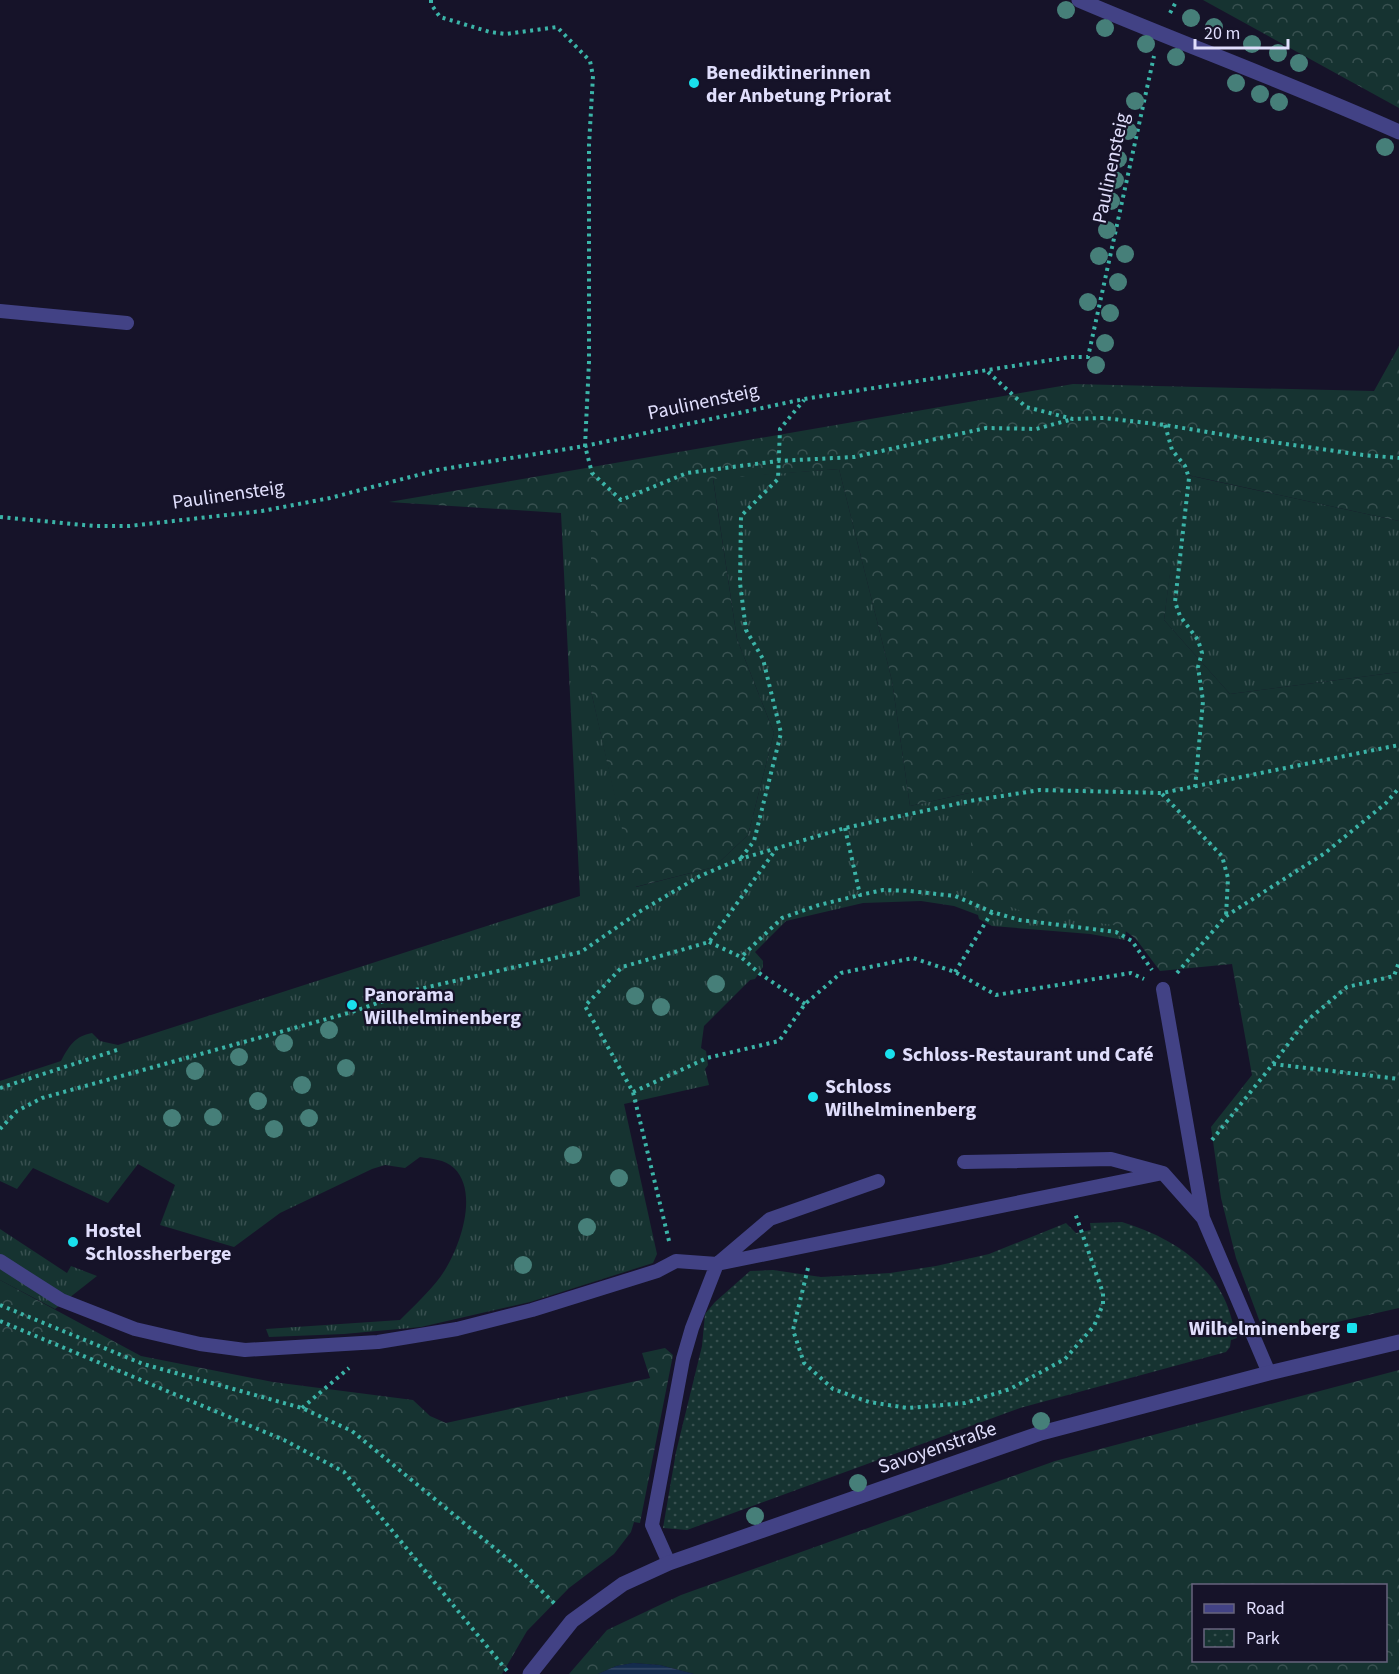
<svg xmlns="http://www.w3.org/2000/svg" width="1399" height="1674" viewBox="0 0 1399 1674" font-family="'Source Sans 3',sans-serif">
<defs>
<pattern id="grass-tufts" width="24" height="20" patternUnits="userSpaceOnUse" patternTransform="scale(1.5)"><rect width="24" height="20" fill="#163331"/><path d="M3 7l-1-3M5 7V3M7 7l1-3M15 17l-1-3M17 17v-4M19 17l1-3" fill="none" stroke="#385050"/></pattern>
<pattern id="forest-crowns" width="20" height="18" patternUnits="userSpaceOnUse" patternTransform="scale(1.5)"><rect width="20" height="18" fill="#163331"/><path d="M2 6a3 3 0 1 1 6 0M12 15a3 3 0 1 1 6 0" fill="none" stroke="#385050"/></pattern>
<pattern id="park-dots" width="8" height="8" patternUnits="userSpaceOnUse" patternTransform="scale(1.5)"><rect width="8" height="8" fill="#163331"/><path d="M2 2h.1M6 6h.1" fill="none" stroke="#385050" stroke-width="1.8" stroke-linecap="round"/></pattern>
<pattern id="water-rules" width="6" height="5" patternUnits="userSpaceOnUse" patternTransform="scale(1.5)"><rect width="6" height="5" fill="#142c4d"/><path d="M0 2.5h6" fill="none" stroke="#364a68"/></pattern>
</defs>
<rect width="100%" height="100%" fill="#161329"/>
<path fill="url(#grass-tufts)" d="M839,469L892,681L910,806L969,793L1119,926L1126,930L1125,940L1090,934L992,926L979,919L978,915L954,906L921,901L863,903L786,921L755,952L763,961V967L755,979L750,980L704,1026L701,1048L706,1051L708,1065L705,1069L709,1085L624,1104L657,1254L653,1263L530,1302L421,1327L344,1334L269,1337L266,1329L400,1320C414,1306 429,1292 441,1276C459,1251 480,1193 454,1168C444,1159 432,1159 420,1157L405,1168L385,1165L372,1169L280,1213L234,1247L160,1225L175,1185L138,1164L108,1203L33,1168L17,1189L0,1181V1081L61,1061C69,1046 75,1036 92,1033L100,1041L118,1045L580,896L561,513H591V691L636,887L714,867L748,835L774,733L737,639L713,478Z
M1182,474L1399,521V672L1230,694L1164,620Z
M0,1229L67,1273L71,1266L97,1276L55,1309L0,1280Z"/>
<path fill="url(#forest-crowns)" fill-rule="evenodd" d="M1203,0H1399V108Z
M1399,346V521L1183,474L1164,620L1230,694L1399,672V1308L1284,1334L1261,1325L1236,1258L1221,1198L1211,1127L1252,1075L1232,964L1160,971L1136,939L1119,926L1022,911L973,894L969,793L910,806L892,681L839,469L713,479L737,639L774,733L748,835L714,867L635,887L591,691V513H561L389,502L1073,384L1374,391Z
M0,1280L141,1356L273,1382L413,1400L430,1416L446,1423L650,1378L642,1353L665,1348L673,1355L640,1523L634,1522L631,1532L614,1554L569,1588L527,1631L502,1674H0Z
M1399,1370V1674H694L660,1665L633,1663L616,1666L598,1674H569L607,1630L681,1595L1055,1461ZM1194,1586H1386V1660H1194Z"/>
<path fill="url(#park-dots)" d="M1122,1222C1164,1235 1204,1257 1224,1298C1230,1310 1233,1325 1237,1338L1231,1340L1230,1347L1226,1352L1020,1408L687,1530L663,1528L676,1452L702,1346L705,1314L715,1302L750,1271L773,1270L821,1277L890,1273L936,1266L989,1254L1066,1223L1076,1233L1091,1230L1090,1223Z"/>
<path fill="url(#water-rules)" d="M633,1663L660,1665L694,1674H598L616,1666Z"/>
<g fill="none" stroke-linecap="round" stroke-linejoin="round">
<path stroke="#3bb4a8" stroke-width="4" stroke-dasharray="3 4.5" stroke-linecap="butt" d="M431,0V4L440,17L490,32L506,34L557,27L590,61L593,76L589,145V362L585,446L592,473L621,500L687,473L778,461L854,457L986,428L1036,429L1073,419
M1170,13L1177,0
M988,372L1026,407L1073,419L1104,418L1165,425L1237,437L1363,455L1399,458
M1165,425L1172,450L1185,466L1189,478L1175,602L1180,616L1198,640L1202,653L1198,667L1203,701L1195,788
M0,517L94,526H129L262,511L330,498L437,470L585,446L804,399L1070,357H1088L1154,56
M1162,794L1222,856L1228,878L1226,916
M845,828L860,895L883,890L910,891L955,896L992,912L1020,920L1116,932L1132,941L1152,970
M741,858L754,841L781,733L763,659L746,630L740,583L741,516L778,479L780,429L804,400
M709,942L741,957
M955,972L992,912
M1177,973L1226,916L1325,853L1386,803L1399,788
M805,1004L759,973L741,957L782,918L819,905L860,895
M1273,1064L1304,1023L1347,987L1394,976L1399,962
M0,1088L117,1050
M633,1092L707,1058L779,1041L805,1004L841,973L913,958L955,972L996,995L1131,973L1144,979
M0,1129L17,1111L42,1098L352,1012L415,990L581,952L639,912L700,876L740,859L845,828L970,801L1040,790L1162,793L1399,745
M1212,1140L1273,1064L1399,1079
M669,1241L633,1092L585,1006L622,967L709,942L777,848
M808,1268L793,1330L804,1363L833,1389L869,1402L908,1408L965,1403L1010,1389L1065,1359L1094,1326L1103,1304V1293L1075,1213
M0,1305L143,1364L302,1408L352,1431L515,1565L556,1605
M0,1321L284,1440L344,1472L508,1672
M302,1408L349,1368"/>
<path stroke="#424285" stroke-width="14" d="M0,311L127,323
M1163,989L1203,1218
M964,1162L1111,1159L1163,1173L1203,1218L1269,1373
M0,1261L61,1300L135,1329L200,1344L245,1350L378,1342L457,1329L532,1310L657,1271L676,1261L717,1264L1163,1173
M669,1563L652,1525L683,1359L692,1328L717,1264L770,1219L878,1181"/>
<path stroke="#424285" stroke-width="15" d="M1079,0C1185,45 1294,85 1399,132
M530,1674L572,1621L623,1584L669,1563L1041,1433L1269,1373L1399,1342"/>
</g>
<g fill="#467f79">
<circle cx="1066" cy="10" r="9"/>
<circle cx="1191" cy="18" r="9"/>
<circle cx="1214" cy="27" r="9"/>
<circle cx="1105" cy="28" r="9"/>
<circle cx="1146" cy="44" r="9"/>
<circle cx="1252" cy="44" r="9"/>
<circle cx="1278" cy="53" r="9"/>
<circle cx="1176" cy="57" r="9"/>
<circle cx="1299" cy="63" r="9"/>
<circle cx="1236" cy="83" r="9"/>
<circle cx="1260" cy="94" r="9"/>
<circle cx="1135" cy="101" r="9"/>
<circle cx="1279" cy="102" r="9"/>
<circle cx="1128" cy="131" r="9"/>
<circle cx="1385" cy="147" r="9"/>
<circle cx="1118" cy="159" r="9"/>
<circle cx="1115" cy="180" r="9"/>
<circle cx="1111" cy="201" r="9"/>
<circle cx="1107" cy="230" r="9"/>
<circle cx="1125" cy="254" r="9"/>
<circle cx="1099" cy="256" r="9"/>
<circle cx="1118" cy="282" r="9"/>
<circle cx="1088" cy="302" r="9"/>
<circle cx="1110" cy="313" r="9"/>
<circle cx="1105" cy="343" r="9"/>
<circle cx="1096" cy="365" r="9"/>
<circle cx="716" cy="984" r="9"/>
<circle cx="635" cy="996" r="9"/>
<circle cx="661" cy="1007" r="9"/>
<circle cx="329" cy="1030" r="9"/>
<circle cx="284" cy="1043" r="9"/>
<circle cx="239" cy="1057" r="9"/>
<circle cx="346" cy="1068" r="9"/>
<circle cx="195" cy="1071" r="9"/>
<circle cx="302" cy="1085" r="9"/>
<circle cx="258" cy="1101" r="9"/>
<circle cx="213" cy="1117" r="9"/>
<circle cx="172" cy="1118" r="9"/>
<circle cx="309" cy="1118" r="9"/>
<circle cx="274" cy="1129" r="9"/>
<circle cx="573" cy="1155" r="9"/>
<circle cx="619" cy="1178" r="9"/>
<circle cx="587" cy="1227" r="9"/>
<circle cx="523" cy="1265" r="9"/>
<circle cx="1041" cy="1421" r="9"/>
<circle cx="858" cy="1483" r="9"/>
<circle cx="755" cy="1516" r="9"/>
</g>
<g fill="#19e0ed" stroke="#161329" stroke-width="2">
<circle cx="694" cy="83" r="6"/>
<circle cx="352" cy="1005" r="6"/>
<circle cx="890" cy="1054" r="6"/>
<circle cx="813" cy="1097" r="6"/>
<circle cx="73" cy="1242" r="6"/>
<rect x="1346" y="1322" width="12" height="12" rx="3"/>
</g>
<g text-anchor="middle" stroke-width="4.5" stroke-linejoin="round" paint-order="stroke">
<g font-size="20" font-weight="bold" fill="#e0defc" stroke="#161329" text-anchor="start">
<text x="706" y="79">Benediktinerinnen<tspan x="706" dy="23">der Anbetung Priorat</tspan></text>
<text x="364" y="1001">Panorama<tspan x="364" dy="23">Willhelminenberg</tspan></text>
<text x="902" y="1061">Schloss-Restaurant und Café</text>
<text x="825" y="1093">Schloss<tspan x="825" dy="23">Wilhelminenberg</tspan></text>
<text x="85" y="1237">Hostel<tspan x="85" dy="23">Schlossherberge</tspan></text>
<text x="1340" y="1335" text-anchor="end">Wilhelminenberg</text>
</g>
<g font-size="20" fill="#e0defc" stroke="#161329">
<text transform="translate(1110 168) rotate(-78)" y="7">Paulinensteig</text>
<text transform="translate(703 401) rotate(-12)" y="7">Paulinensteig</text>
<text transform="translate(228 494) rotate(-8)" y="7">Paulinensteig</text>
<text transform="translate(937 1447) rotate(-19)" y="7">Savoyenstraße</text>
</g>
</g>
<rect x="1192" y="1584" width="195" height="78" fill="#161329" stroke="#67647d" stroke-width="1.5"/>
<rect x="1204" y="1604" width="30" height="9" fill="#424285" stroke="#67647d" stroke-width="1.5"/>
<text x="1246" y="1614" font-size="18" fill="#e0defc">Road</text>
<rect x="1204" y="1629" width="30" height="18" fill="url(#park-dots)" stroke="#67647d" stroke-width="1.5"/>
<text x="1246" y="1644" font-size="18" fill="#e0defc">Park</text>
<path d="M1195 39v9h93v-9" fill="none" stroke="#e0defc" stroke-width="3"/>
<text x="1204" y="39" font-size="18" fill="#e0defc" stroke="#161329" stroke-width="4.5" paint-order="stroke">20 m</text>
</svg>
